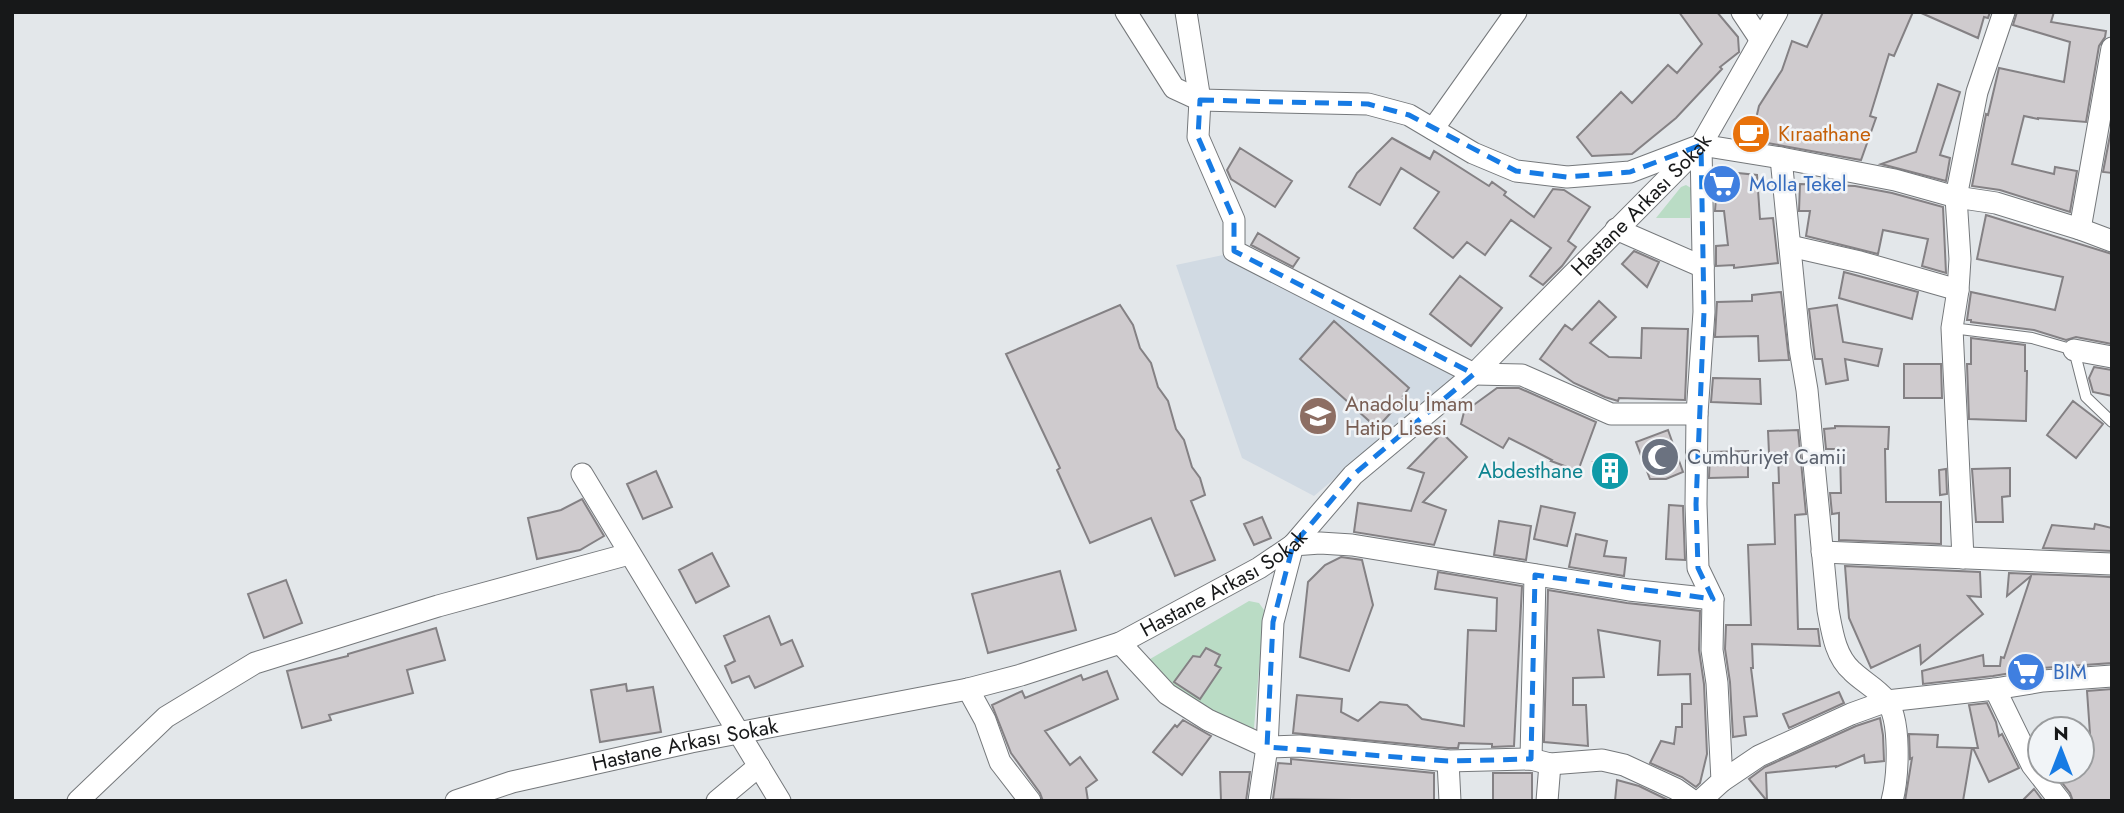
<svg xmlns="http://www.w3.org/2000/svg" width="2124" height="813" viewBox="0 0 2124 813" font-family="Jost,sans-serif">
<rect width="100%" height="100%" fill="#e3e7ea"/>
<path fill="#d1dae3" d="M1223,255L1457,375L1314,496L1242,458L1176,265Z"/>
<path fill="#badcc5" d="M1686,185L1691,188L1690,218H1656L1681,187Z
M1249,601L1259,603L1264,610L1254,728L1248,730L1199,706L1171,687L1145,662Z"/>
<path fill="#cfcbce" stroke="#848184" stroke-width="2" d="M1679,12H1717L1738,37L1739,52L1720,67L1722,69L1676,118L1632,154L1592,156L1577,137L1621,92L1632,103L1668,65L1677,73L1702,44Z
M1823,12H1913L1894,56L1889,54L1870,116L1876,118L1861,160L1751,140L1759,106L1782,70L1792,41L1807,47Z
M1919,12H1990L1988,18L1984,17L1978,38Z
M2017,12H2054L2051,22L2106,31L2105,37L2099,46L2086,122L2038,118V119L2024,116L2012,164L2054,174L2055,167L2077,171L2070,212L2000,190L1972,186L1986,114L1988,115L1999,68L2064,82L2070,42L2013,25Z
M1938,84L1960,92L1940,155L1950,158L1946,181L1881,164L1916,152Z
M2112,125V173L2103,172Z
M1392,138L1430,159L1434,151L1489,186L1492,182L1506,192L1504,195L1534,217L1553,189L1564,190L1590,207L1568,241L1576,247L1562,266L1543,285L1530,276L1551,248L1511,220L1485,255L1467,242L1453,258L1414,228L1439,192L1401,168L1380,205L1349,187L1357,173Z
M1240,148L1292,181L1275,207L1231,179L1227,170Z
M1718,171L1757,175L1760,219L1773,218L1778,263L1734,268V265L1716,266V246L1728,245L1724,211H1715Z
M1800,184L1855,186L1892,193L1943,207L1946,273L1922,266L1928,239L1883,230L1878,254L1806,236L1810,211H1799Z
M1986,215L2112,254V344L2076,337L2066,340L2034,330L1971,322V320H1967L1971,292L2055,310L2063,277L1977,259Z
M1258,233L1299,258L1293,267L1251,245Z
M1634,251L1659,262L1647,287L1622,264Z
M1844,272L1918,292L1912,319L1839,298Z
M1460,276L1502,308L1471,346L1430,314Z
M1781,292L1789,360L1759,361L1758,336L1715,337L1717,302L1752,301V295Z
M1599,301L1616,317L1590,343L1609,357L1641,358L1642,328L1688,329L1685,400L1619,398L1618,401L1605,397L1574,383L1540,359L1565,325L1572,330Z
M1120,305L1133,325L1140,348L1151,363L1158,387L1168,401L1176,429L1184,440L1192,467L1200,478L1205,495L1191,501L1215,560L1175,576L1151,518L1090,543L1057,470L1060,468L1006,354Z
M1837,305L1843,342L1882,349L1878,366L1845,359L1848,380L1826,384L1822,359H1815L1809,309Z
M1334,321L1409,388L1403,396L1405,397L1377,428L1300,359Z
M1971,338L2025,345V371H2027L2026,421L1969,419L1967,364H1971Z
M1904,364H1941L1942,398H1904Z
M2094,367L2112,370V396L2093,392L2089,378Z
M1713,378L1760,379L1761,404L1711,402Z
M1497,388H1519L1596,422L1578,471L1551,461L1552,460L1509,438L1503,448L1461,424L1464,412Z
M2073,401L2103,424L2076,458L2047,435Z
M1835,426L1889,427L1888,449H1885L1886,502H1941V544L1839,540V513L1832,514L1830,493H1841L1840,449H1826L1824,429L1835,428Z
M1668,430L1683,472L1666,479H1650L1636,442Z
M1798,430L1806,514L1795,515L1798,629H1818L1820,646L1752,644L1753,668H1751L1757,716L1744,717L1746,735L1733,737L1730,682L1725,649L1726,625H1751L1748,545L1775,544L1773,483H1779L1778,453H1769L1768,431Z
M1442,433L1467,457L1423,502L1446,510L1434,545L1354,532L1358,503L1411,511L1424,473L1408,468Z
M1748,451V477L1709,478L1710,452Z
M1610,459L1623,465L1620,476L1617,479L1602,480L1593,462Z
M2010,468V496L2002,497L2003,522H1976L1972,469Z
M1946,469L1947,494L1940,495L1939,470Z
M656,471L672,507L643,519L627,484Z
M582,499L604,536L580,550L537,559L528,518L561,510Z
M1669,505L1683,506L1685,560L1666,559Z
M1541,506L1575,513L1567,546L1534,539Z
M1262,517L1271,538L1254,545L1244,524Z
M1499,521L1531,526L1526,560L1494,555Z
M2095,524L2112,528V551L2043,548L2052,525L2094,529Z
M1576,534L1607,541L1604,556L1626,558L1624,576L1569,567Z
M712,553L729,586L696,603L679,570Z
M1341,557L1362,560L1373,605L1349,671L1300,657L1308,582L1325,565Z
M1845,566L1980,572L1981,597L1968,596L1983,614L1921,664L1920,645L1871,668L1849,618Z
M1060,571L1076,630L988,653L972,594Z
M1438,572L1522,586L1514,746L1492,747V744L1459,743L1458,748H1448L1293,733L1297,695L1342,699L1341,712L1358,721L1380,702L1407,705L1422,719L1464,726L1468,630L1496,631L1497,598L1435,589Z
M2009,573L2112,577V663L2042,668L1993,676L1923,684L1922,671L1983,655L1984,666H2000L2001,657L2004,658L2031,576L2007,596Z
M286,580L302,623L264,638L248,594Z
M1548,590L1627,603L1700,611L1699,650L1704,684L1707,754L1700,783L1696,787L1682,777L1650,763L1661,741L1674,744L1676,727H1682V704H1691L1690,674L1658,675L1660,641L1598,630L1604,677L1573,678V705H1586L1588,746L1544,742Z
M769,616L781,645L792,640L803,666L755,688L749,676L732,683L725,666L735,661L724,636Z
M436,628L445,660L407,670L413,693L329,715L331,720L302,728L287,671L348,656V654Z
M1206,648L1220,655L1215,665L1221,668L1200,699L1174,682L1193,656L1200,657Z
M1107,671L1118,699L1045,731L1070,765L1080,757L1097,780L1086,788L1088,801H1043L1040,793L1011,753L992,705L1022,691L1025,698L1081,675L1083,680Z
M626,684L627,691L653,687L661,732L600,742L591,690Z
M2112,689V801H2073L2070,793L2053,771H2082V740L2091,748L2087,691Z
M1839,692L1844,703L1789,728L1783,714Z
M1987,703L1996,722L1999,736L2002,734L2019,768L1989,782L1973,748H1978L1969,705Z
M1880,718L1883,735L1884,761L1865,763L1864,755L1836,767V766L1766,773L1767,801L1749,779L1765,767L1856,726Z
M1183,720L1211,736L1182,775L1153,752L1175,725L1177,727Z
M1909,734L1938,735L1937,747L1972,748L1963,801H1905L1912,758L1910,759Z
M1291,759L1434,773V801L1273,799L1278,763L1291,764Z
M1220,772H1250L1246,801H1221Z
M1493,773H1532V801H1493Z
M1617,780L1639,786L1670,801H1615Z
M2034,789L2043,801H2022Z"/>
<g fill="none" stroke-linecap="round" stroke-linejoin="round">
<defs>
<path id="service" d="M1952,328L2032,338L2074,350L2086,397L2112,422"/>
<g id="minor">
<path d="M1126,12L1174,88L1200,100L1368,104L1409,115L1473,153L1516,171L1567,177L1630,172L1701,145L1781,158L1895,180L1956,197L1996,203L2080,229L2112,241"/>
<path d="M1186,12L1200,100L1198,137L1234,220V251L1474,374L1522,375L1611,414H1697"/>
<path d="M1742,12L1760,39"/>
<path d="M1433,129L1516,12"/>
<path d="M1781,158L1800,349L1807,390L1828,610C1832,631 1835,656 1852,671C1862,681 1876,688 1885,699C1902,717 1898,778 1892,801"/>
<path d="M1616,229L1703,267"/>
<path d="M2080,229L2112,48"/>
<path d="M1790,246L1860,262L1958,290"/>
<path d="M2074,350L2112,357"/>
<path d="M582,474L780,801"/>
<path d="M1822,552L2112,564"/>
<path d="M1963,558L1952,328L1958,290L1960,259L1956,197L1977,92L2004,12"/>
<path d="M1120,643L1167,694L1208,720L1267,747L1299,746L1448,761L1531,759L1550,764L1602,760L1624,765L1676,789L1693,801"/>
<path d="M968,689L985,720L1000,762L1030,801"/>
<path d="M1995,689L2032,765L2060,801"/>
<path d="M1531,759L1535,575"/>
<path d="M1448,761L1450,801"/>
<path d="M1722,781L1759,756L1851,714L1887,701L1995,689L2043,681L2112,676"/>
<path d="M78,801L166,717L255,663L438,606L629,554"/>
<path id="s1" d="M456,801L512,782L691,742L968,689L1021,675L1120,643L1259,568L1293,545L1353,475L1474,374L1701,145L1777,12"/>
<path d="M717,801L759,766"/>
<path d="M1259,801L1267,747L1273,622L1293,545L1320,543L1352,545L1629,590L1713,599"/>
<path d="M1547,801L1550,764"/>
<path d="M1700,801L1722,781L1717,683L1712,650L1713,599L1698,568L1696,504L1697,414L1704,312L1701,145"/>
</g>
</defs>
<use href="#service" stroke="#75787b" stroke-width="12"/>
<use href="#minor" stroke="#75787b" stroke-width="23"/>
<use href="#service" stroke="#fff" stroke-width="10"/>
<use href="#minor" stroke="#fff" stroke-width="21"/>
</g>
<path fill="none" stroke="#177be4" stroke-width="5" stroke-dasharray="14 9" stroke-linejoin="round" d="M1200,100L1368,104L1409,115L1516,171L1567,177L1630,172L1701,145L1704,312L1696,504L1698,568L1713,599L1535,575L1531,759L1448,761L1267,747L1273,622L1293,545L1353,475L1474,374L1234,251V220L1198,137Z"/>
<defs>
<symbol id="cafe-disc" viewBox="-11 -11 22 22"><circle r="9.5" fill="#e8710a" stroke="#f1f4f7"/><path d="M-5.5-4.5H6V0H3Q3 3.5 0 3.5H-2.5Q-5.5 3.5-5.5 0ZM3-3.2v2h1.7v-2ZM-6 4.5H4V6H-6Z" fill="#fff"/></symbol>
<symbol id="supermarket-disc" viewBox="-11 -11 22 22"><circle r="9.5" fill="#3f7fe0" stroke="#f1f4f7"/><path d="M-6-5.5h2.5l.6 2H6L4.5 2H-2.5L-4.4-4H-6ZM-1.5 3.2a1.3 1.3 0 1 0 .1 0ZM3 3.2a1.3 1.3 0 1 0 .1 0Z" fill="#fff"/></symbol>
<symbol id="school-disc" viewBox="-11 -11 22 22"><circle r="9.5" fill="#8d6e63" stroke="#f1f4f7"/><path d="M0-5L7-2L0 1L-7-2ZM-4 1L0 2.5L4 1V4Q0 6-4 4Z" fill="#fff"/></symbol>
<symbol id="mosque-disc" viewBox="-11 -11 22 22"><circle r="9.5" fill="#6b7280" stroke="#f1f4f7"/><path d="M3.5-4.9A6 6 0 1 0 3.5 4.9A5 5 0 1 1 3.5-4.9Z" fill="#fff"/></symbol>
<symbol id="building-disc" viewBox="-11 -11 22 22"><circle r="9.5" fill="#0f9aa8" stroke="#f1f4f7"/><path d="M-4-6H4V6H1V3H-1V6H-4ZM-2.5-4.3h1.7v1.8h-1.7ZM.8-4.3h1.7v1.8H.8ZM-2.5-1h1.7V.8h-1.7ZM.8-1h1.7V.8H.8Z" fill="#fff"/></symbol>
</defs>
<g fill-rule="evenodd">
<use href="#cafe-disc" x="1729" y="112" width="44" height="44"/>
<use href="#supermarket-disc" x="1700" y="162" width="44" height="44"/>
<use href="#school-disc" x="1296" y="394" width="44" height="44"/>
<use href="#mosque-disc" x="1638" y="435" width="44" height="44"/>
<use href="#building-disc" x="1588" y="449" width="44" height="44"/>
<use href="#supermarket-disc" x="2004" y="650" width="44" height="44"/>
</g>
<g text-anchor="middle" stroke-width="5" stroke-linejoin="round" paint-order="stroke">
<g font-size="21" fill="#c56008" stroke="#f1f4f7" text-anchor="start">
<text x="1778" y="141">Kıraathane</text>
</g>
<g font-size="21" fill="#366cbe" stroke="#f1f4f7" text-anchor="start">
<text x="1749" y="191">Molla Tekel</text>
<text x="2053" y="679">BIM</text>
</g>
<g font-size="21" fill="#171819" stroke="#f1f4f7">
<text dy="7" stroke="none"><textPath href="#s1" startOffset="1370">Hastane Arkası Sokak</textPath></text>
<text dy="7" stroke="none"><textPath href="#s1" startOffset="803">Hastane Arkası Sokak</textPath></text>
<text dy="7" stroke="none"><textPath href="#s1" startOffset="236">Hastane Arkası Sokak</textPath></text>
</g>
<g font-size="21" fill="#785e54" stroke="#f1f4f7" text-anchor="start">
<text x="1345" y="411">Anadolu İmam<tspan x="1345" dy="24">Hatip Lisesi</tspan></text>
</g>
<g font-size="21" fill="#5b616d" stroke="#f1f4f7" text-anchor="start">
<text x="1687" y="464">Cumhuriyet Camii</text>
</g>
<g font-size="21" fill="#0d838f" stroke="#f1f4f7" text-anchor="end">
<text x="1583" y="478">Abdesthane</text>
</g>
</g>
<rect width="2124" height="813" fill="none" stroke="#171819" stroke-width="28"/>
<g transform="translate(2061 750)"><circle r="33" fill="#f1f4f7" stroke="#9a9c9e" stroke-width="2"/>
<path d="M0-5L12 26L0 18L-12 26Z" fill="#177be4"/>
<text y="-10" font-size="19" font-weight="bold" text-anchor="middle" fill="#171819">N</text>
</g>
</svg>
